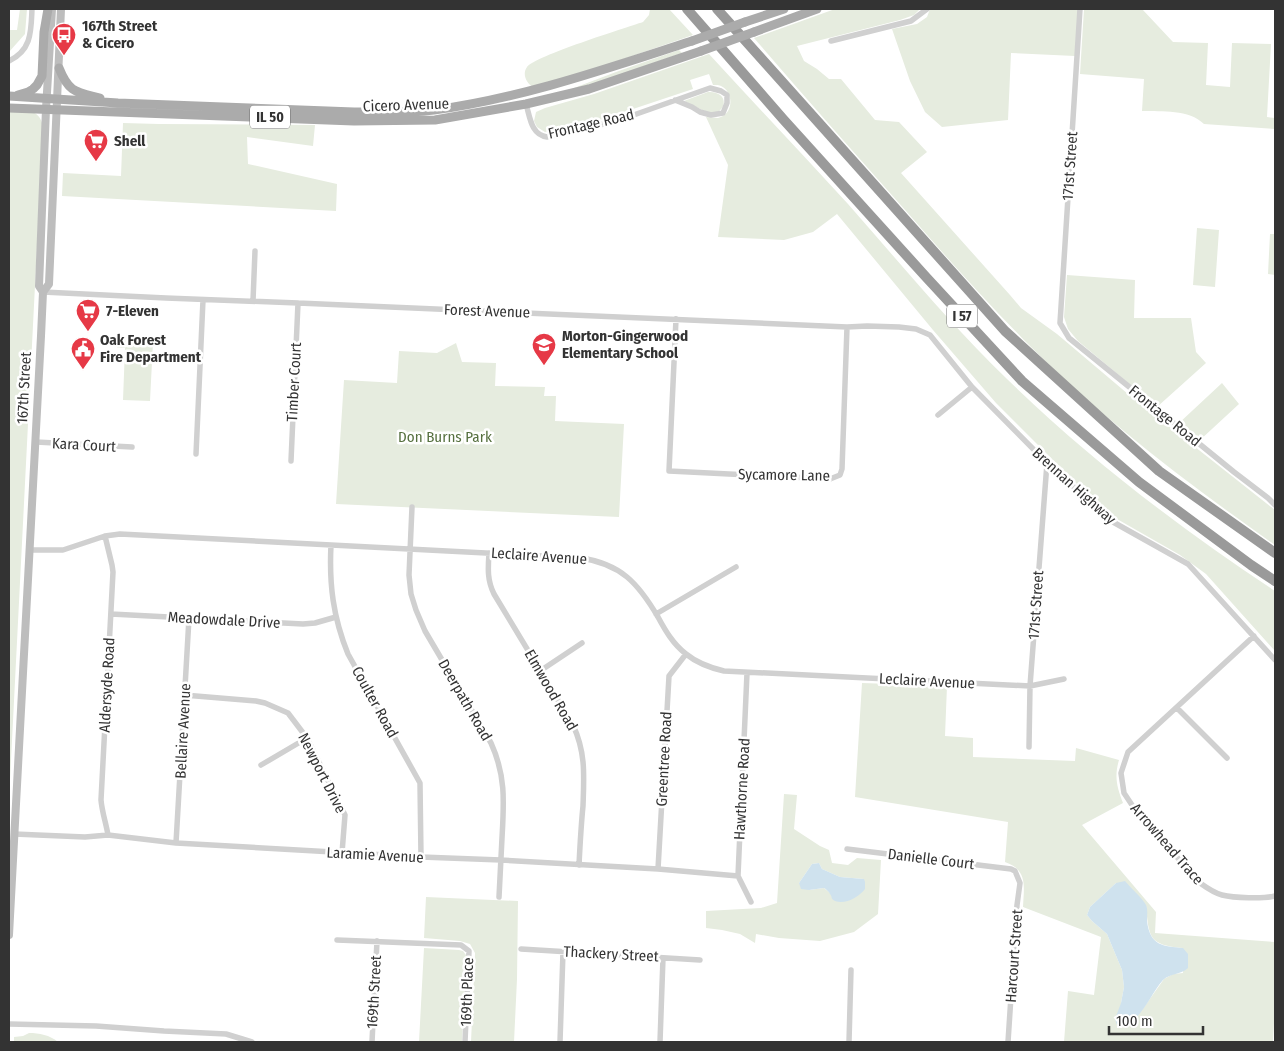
<svg xmlns="http://www.w3.org/2000/svg" width="1284" height="1051" viewBox="0 0 1284 1051" font-family="'Fira Sans Condensed',sans-serif">
<rect width="100%" height="100%" fill="#fff"/>
<path fill="#e6ecdf" fill-rule="evenodd" d="M20,9H27L25,34L9,52V30H17Z
M650,9H669L693,35L609,64L533,87C526,83 522,74 527,67C535,56 625,28 643,22L649,15Z
M835,9H920L914,15L900,20L797,46L804,61L817,69L829,79H841L875,120L899,122L927,152L901,173L1010,295L1021,308L1057,334L1128,394L1275,510V545C1190,485 1106,422 1032,348C988,304 947,258 906,211C855,154 804,96 754,38Z
M930,9H1078L1075,56L1011,53L1008,120L942,127L925,112L910,81L892,29L917,24L927,17Z
M1084,9H1142L1173,42L1208,43L1206,85L1230,87L1232,43L1271,44L1267,117L1275,118V129L1204,124C1189,109 1162,112 1142,111L1144,79L1080,74Z
M679,50L682,53L575,90L574,88L616,72Z
M709,54C755,104 802,154 848,204C900,263 950,324 1007,379C1089,459 1180,528 1275,591V651L1206,574L1180,555L1117,519L1078,485L996,403L933,330L837,214L813,232L784,240L718,237L728,165L706,117C710,117 714,118 718,118C734,115 734,92 721,86C720,85 715,85 713,85L709,74L690,80L693,89L585,125L545,132L537,127L534,121L536,112L545,108L594,94Z
M708,92C729,91 727,111 714,113C707,114 691,104 684,101Z
M9,111C24,111 40,107 43,127L9,800Z
M123,123L159,124L315,125L313,146L247,137L248,164L337,184L336,211L62,196L63,173L121,176Z
M1197,228L1219,230L1215,287L1193,285Z
M1270,234H1275V275L1268,274Z
M1067,275L1135,280L1134,318H1191L1196,352L1206,363L1157,407L1078,341L1068,329L1064,317Z
M117,340L153,342L150,401L123,400L125,348H117Z
M456,343L462,362L496,363L495,386L545,387L544,396H556L555,421L624,424L619,517L336,504L344,380L397,383L399,351L437,353Z
M1222,383L1239,404L1199,441L1178,424Z
M862,683L947,686L945,736L973,738V757L1075,761L1076,748L1119,760C1114,777 1117,787 1123,803L1082,825L1156,912L1155,933L1275,942V1004L1273,1042H1064L1068,991L1094,995L1101,937L1023,907C1024,886 1028,870 1005,862L1008,822L855,797ZM1116,883L1146,906C1149,938 1149,945 1183,948V973L1173,974L1164,979L1142,1010L1121,1003L1124,987L1122,970L1107,934L1092,921L1087,915L1090,907Z
M784,794L797,795L794,829L820,846L829,850L832,863L848,865L857,858L881,860L878,914L854,932L820,941L779,938L756,934L755,943L740,934L722,930L706,928V911L761,908L777,903ZM819,863L822,869L840,877L864,879L830,893L824,888L809,890L799,883L812,864Z
M426,897L518,901L517,979L514,1042H471L475,953L470,944L460,941L424,938Z
M424,948L459,950L463,951L466,955L462,1042H419Z
M29,1033C39,1033 50,1035 58,1042H14V1037L23,1036Z"/>
<path fill="#cfe2ee" d="M819,863L822,869L840,877L864,879L865,882V889C859,897 845,905 835,901C830,898 833,898 830,894C829,892 826,889 824,888L809,890L801,889L799,883L812,864Z
M1125,881C1130,887 1143,899 1146,905C1148,909 1147,916 1147,921C1150,946 1163,946 1183,948L1188,954V968C1181,975 1170,973 1163,980C1149,995 1141,1026 1117,1025L1115,1019L1121,1003L1124,987L1122,970L1107,934L1092,921L1087,915L1090,907L1116,883Z"/>
<g fill="none" stroke-linecap="round" stroke-linejoin="round">
<path stroke="#d0d0d0" stroke-width="5.5" d="M1080,9L1060,323L1069,338L1234,472L1268,498L1275,505
M831,41L911,21L927,9
M9,61C32,50 31,31 32,9
M526,104C530,117 531,135 547,137L589,128L628,117L710,88L721,91L727,95V103L723,113L711,115L700,112L692,107L675,100
M43,292L166,298L298,303L847,327L867,326L899,327L916,329L930,335L972,387L1047,463L1113,522L1188,564L1275,660
M253,301L255,251
M676,319L669,471L830,479L840,475L842,469L847,327
M938,415L972,387
M36,442L132,447
M196,454L203,300
M291,461L298,303
M412,507L409,575L411,594L416,610L425,631L491,743C506,776 504,802 502,838C501,858 500,877 499,897
M105,536L112,565L113,572L101,800C102,812 106,823 108,835
M331,545C329,584 333,617 348,654L420,783L421,857
M29,550H63L105,536L120,534L581,558C621,564 638,583 658,617C665,630 673,644 686,654C697,663 711,668 724,671L1030,686L1064,679
M489,553C488,568 487,580 494,594L573,725C586,753 584,776 583,806C581,826 580,845 579,865
M111,614L303,624L315,623L336,617
M656,614L736,567
M1254,636L1128,752L1121,773L1124,793L1136,811L1200,883C1207,888 1214,893 1222,895C1234,898 1263,899 1275,896
M540,671L582,643
M747,673L738,876L751,902
M184,695L256,701L265,703L288,713L307,738L345,815L342,853
M1177,708L1227,758
M1029,747L1030,686L1047,463
M261,765L307,738
M14,834L85,837L108,835L176,843L421,857L501,860L658,869L738,876
M176,843L189,618
M847,849L1011,869L1015,871L1020,883L1017,905L1008,1042
M658,869L669,676L686,654
M337,940L461,945L469,951L465,1042
M521,949L700,960
M9,1024L96,1026L164,1031L226,1034L252,1042
M372,1042L377,941
M560,1042L563,952
M660,1042L663,958
M849,1042L851,970"/>
<path stroke="#bdbdbd" stroke-width="8" d="M43,292L49,284L61,9
M9,935L41,336L43,292L39,286L46,109L52,9"/>
<path stroke="#ababab" stroke-width="9" d="M745,22L784,9
M754,32L817,9
M59,68C69,93 76,92 100,98
M18,95L28,92L33,89L37,85L42,76L44,32L48,9
M9,96L118,103L354,112C381,112 408,113 434,110C523,98 608,68 692,41
M9,108L354,121L435,120L526,104L589,89L701,51"/>
<path stroke="#9a9a9a" stroke-width="10" d="M687,9L783,119L926,277L1022,381L1139,482L1251,565L1275,581
M717,9L1005,331L1159,471L1275,553"/>
<path stroke="#ababab" stroke-width="9" d="M692,41L745,22
M701,51L754,32"/>
</g>
<defs>
<symbol id="bus-pin" viewBox="-11 -11 22 30"><path d="M0 17L-7.5 6A9.5 9.5 0 1 1 7.5 6Z" fill="#e63946" stroke="#fff"/><path d="M-5-6H5V4H4V6H2V4H-2V6H-4V4H-5ZM-3.5-4V0h7V-4ZM-3.5 1.2v1.5H-2V1.2ZM2 1.2v1.5H3.5V1.2Z" fill="#fff"/></symbol>
<symbol id="supermarket-pin" viewBox="-11 -11 22 30"><path d="M0 17L-7.5 6A9.5 9.5 0 1 1 7.5 6Z" fill="#e63946" stroke="#fff"/><path d="M-6-5.5h2.5l.6 2H6L4.5 2H-2.5L-4.4-4H-6ZM-1.5 3.2a1.3 1.3 0 1 0 .1 0ZM3 3.2a1.3 1.3 0 1 0 .1 0Z" fill="#fff"/></symbol>
<symbol id="school-pin" viewBox="-11 -11 22 30"><path d="M0 17L-7.5 6A9.5 9.5 0 1 1 7.5 6Z" fill="#e63946" stroke="#fff"/><path d="M0-5L7-2L0 1L-7-2ZM-4 1L0 2.5L4 1V4Q0 6-4 4Z" fill="#fff"/></symbol>
<symbol id="civic-pin" viewBox="-11 -11 22 30"><path d="M0 17L-7.5 6A9.5 9.5 0 1 1 7.5 6Z" fill="#e63946" stroke="#fff"/><path d="M-.6-6.5H3V-4.5H.6V-3L4-1V1h2V6H-6V1h2V-1L-.6-3ZM-1.2 2.5V6h2.4V2.5Z" fill="#fff"/></symbol>
</defs>
<g fill-rule="evenodd">
<use href="#bus-pin" x="50" y="21" width="28" height="38"/>
<use href="#supermarket-pin" x="82" y="127" width="28" height="38"/>
<use href="#supermarket-pin" x="74" y="297" width="28" height="38"/>
<use href="#school-pin" x="530" y="331" width="28" height="38"/>
<use href="#civic-pin" x="69" y="335" width="28" height="38"/>
</g>
<g text-anchor="middle" stroke-width="5" stroke-linejoin="round" paint-order="stroke">
<g fill="#fff" stroke="#707070" stroke-width="1">
<rect x="250" y="105.5" width="40" height="23" rx="4"/>
<rect x="947" y="304.5" width="30" height="23" rx="4"/>
</g>
<g font-size="14" font-weight="bold" fill="#333">
<text x="270" y="122">IL 50</text>
<text x="962" y="321">I 57</text>
</g>
<g font-size="15" font-weight="bold" fill="#333" stroke="#fff" text-anchor="start">
<text x="82" y="31">167th Street<tspan x="82" dy="17">&amp; Cicero</tspan></text>
<text x="114" y="146">Shell</text>
<text x="106" y="316">7-Eleven</text>
<text x="562" y="341">Morton-Gingerwood<tspan x="562" dy="17">Elementary School</tspan></text>
<text x="100" y="345">Oak Forest<tspan x="100" dy="17">Fire Department</tspan></text>
</g>
<g font-size="15" fill="#333" stroke="#fff">
<text transform="translate(406 105) rotate(-2)" y="5">Cicero Avenue</text>
<text transform="translate(591 124) rotate(-13)" y="5">Frontage Road</text>
<text transform="translate(1070 166) rotate(-86)" y="5">171st Street</text>
<text transform="translate(487 311) rotate(2)" y="5">Forest Avenue</text>
<text transform="translate(294 382) rotate(-87)" y="5">Timber Court</text>
<text transform="translate(24 388) rotate(-87)" y="5">167th Street</text>
<text transform="translate(1165 416) rotate(39)" y="5">Frontage Road</text>
<text transform="translate(84 445) rotate(3)" y="5">Kara Court</text>
<text transform="translate(784 475) rotate(1)" y="5">Sycamore Lane</text>
<text transform="translate(1074 486) rotate(42)" y="5">Brennan Highway</text>
<text transform="translate(539 556) rotate(4)" y="5">Leclaire Avenue</text>
<text transform="translate(1036 605) rotate(-86)" y="5">171st Street</text>
<text transform="translate(224 620) rotate(3)" y="5">Meadowdale Drive</text>
<text transform="translate(927 681) rotate(3)" y="5">Leclaire Avenue</text>
<text transform="translate(107 685) rotate(-87)" y="5">Aldersyde Road</text>
<text transform="translate(551 690) rotate(60)" y="5">Elmwood Road</text>
<text transform="translate(465 700) rotate(60)" y="5">Deerpath Road</text>
<text transform="translate(375 702) rotate(61)" y="5">Coulter Road</text>
<text transform="translate(183 731) rotate(-87)" y="5">Bellaire Avenue</text>
<text transform="translate(664 759) rotate(-87)" y="5">Greentree Road</text>
<text transform="translate(322 773) rotate(63)" y="5">Newport Drive</text>
<text transform="translate(742 789) rotate(-87)" y="5">Hawthorne Road</text>
<text transform="translate(1167 844) rotate(49)" y="5">Arrowhead Trace</text>
<text transform="translate(375 855) rotate(3)" y="5">Laramie Avenue</text>
<text transform="translate(931 859) rotate(7)" y="5">Danielle Court</text>
<text transform="translate(611 954) rotate(3)" y="5">Thackery Street</text>
<text transform="translate(1014 956) rotate(-86)" y="5">Harcourt Street</text>
<text transform="translate(374 992) rotate(-87)" y="5">169th Street</text>
<text transform="translate(467 992) rotate(-88)" y="5">169th Place</text>
</g>
<g font-size="15" fill="#56703f" stroke="#fff">
<text x="445" y="442">Don Burns Park</text>
</g>
</g>
<rect width="1284" height="1051" fill="none" stroke="#333333" stroke-width="20"/>
<path d="M1109 1026v8h94v-8" fill="none" stroke="#333333" stroke-width="2.5"/>
<text x="1116" y="1026" font-size="15" fill="#333333" stroke="#ffffff" stroke-width="4" paint-order="stroke">100 m</text>
</svg>
